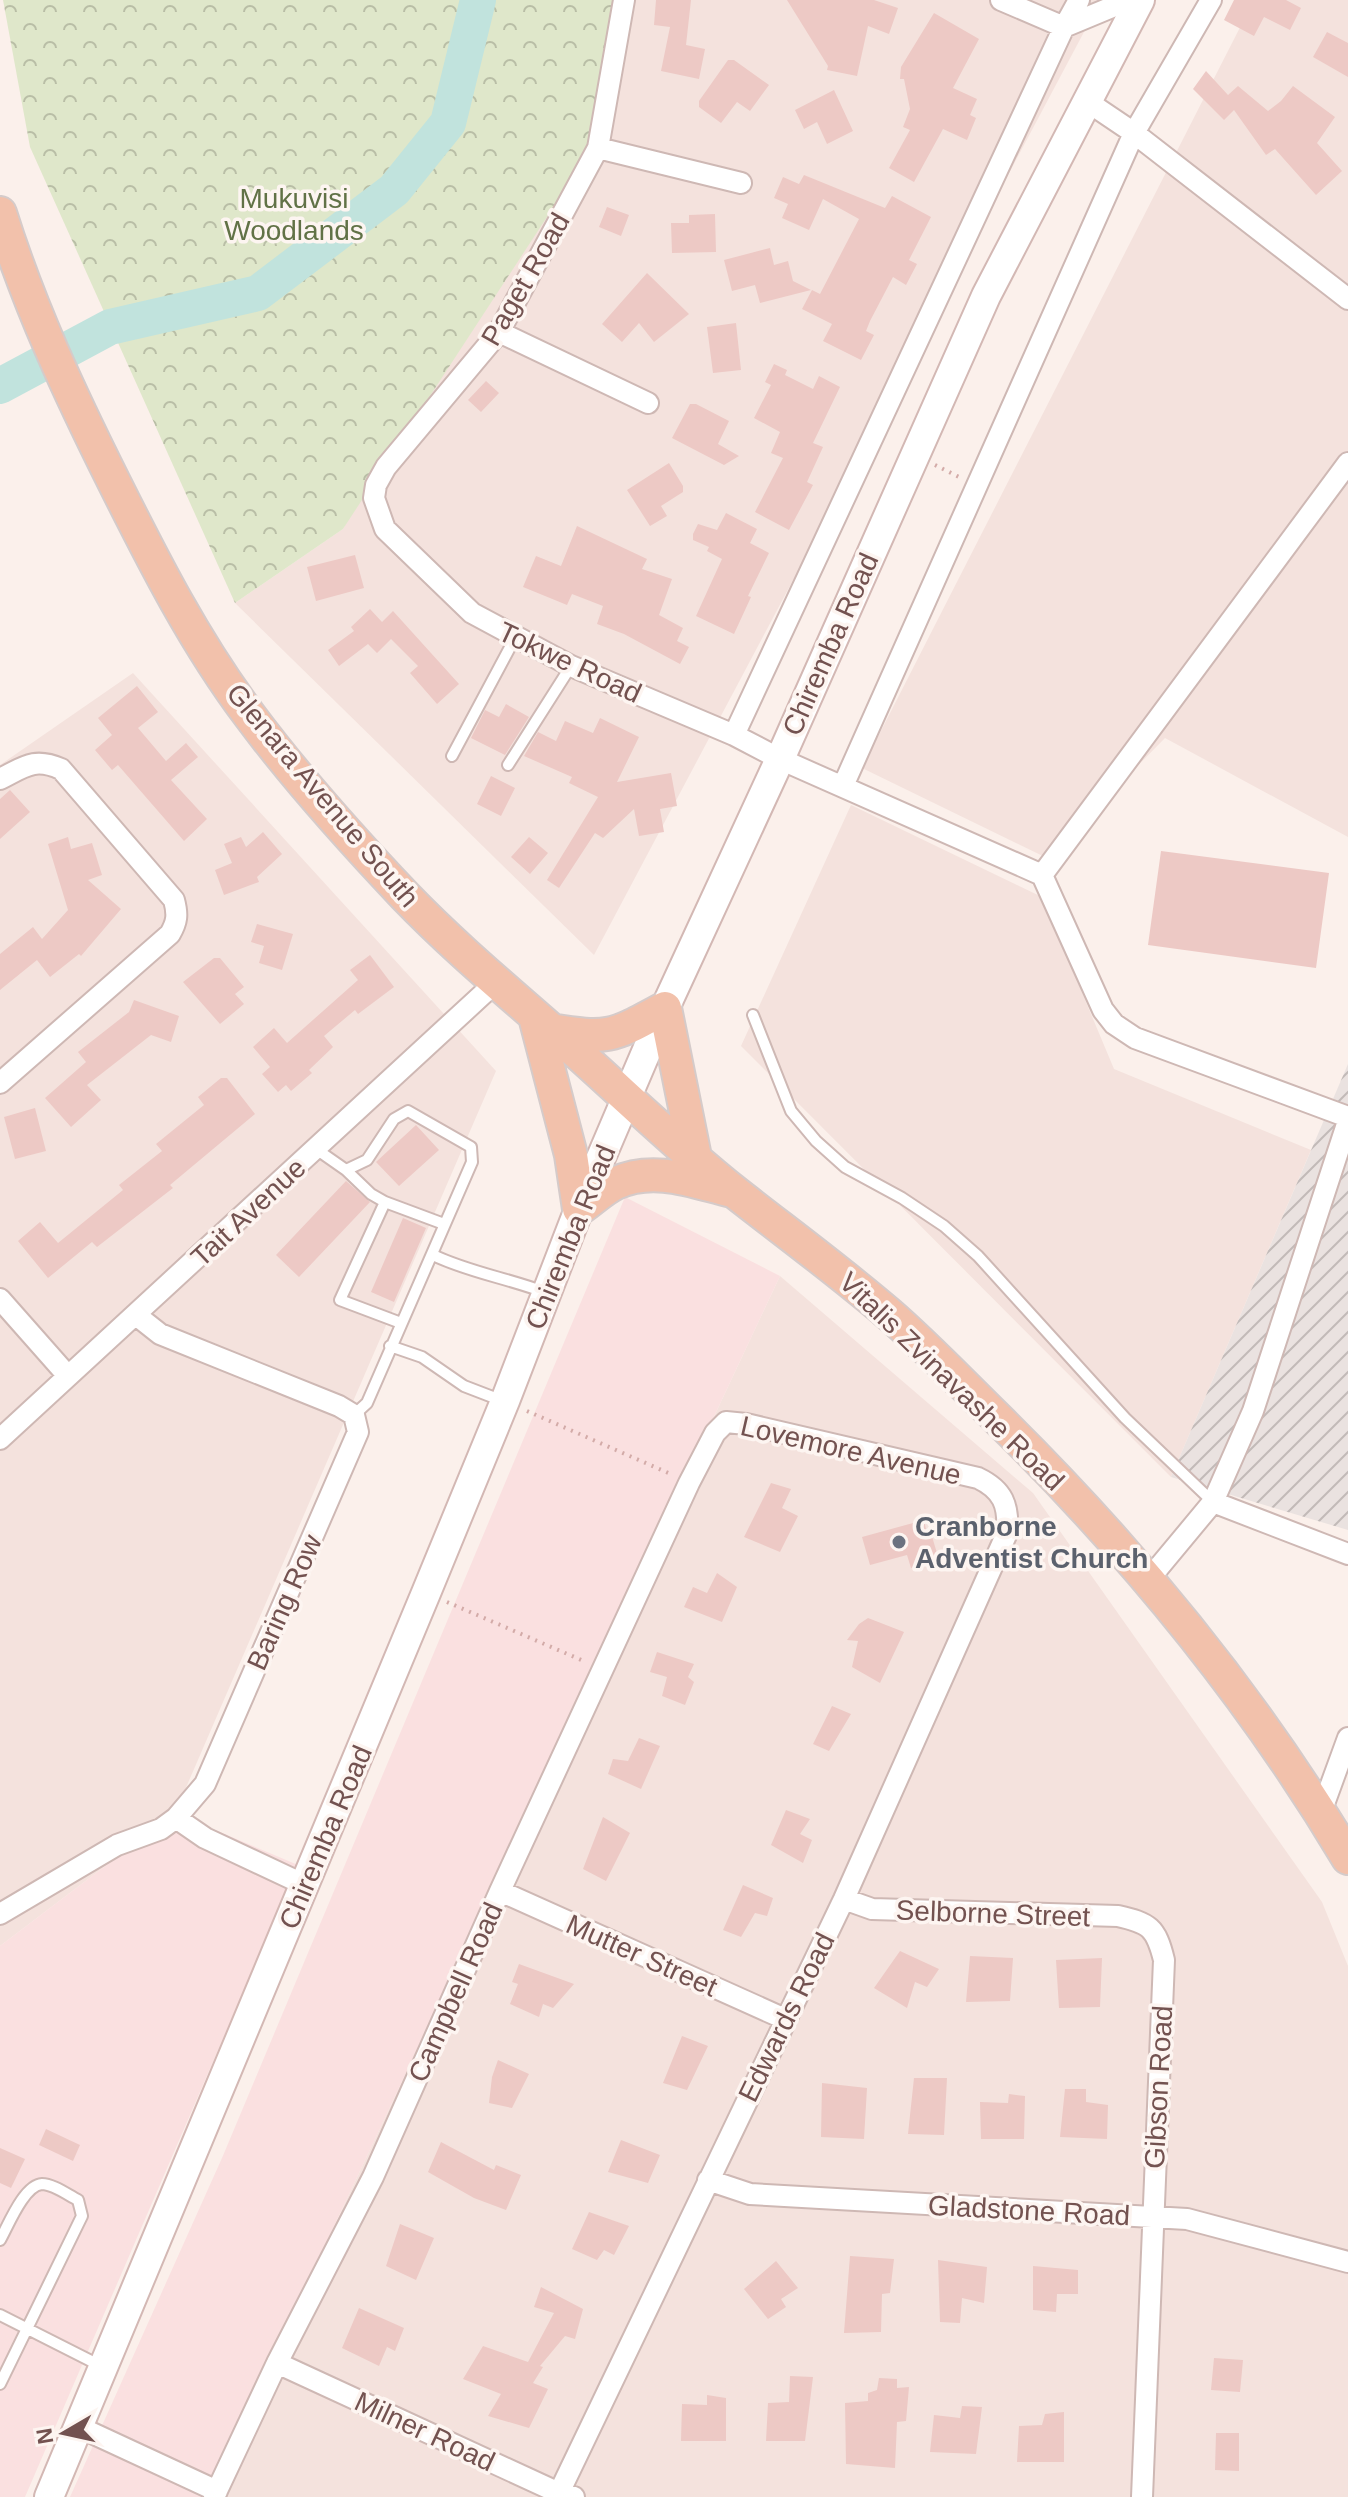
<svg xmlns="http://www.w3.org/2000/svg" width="1348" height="2497" viewBox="0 0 1348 2497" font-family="Arial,sans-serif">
<defs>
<pattern id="industrial-furrows" width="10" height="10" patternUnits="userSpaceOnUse" patternTransform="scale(2)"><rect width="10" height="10" fill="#eae2e0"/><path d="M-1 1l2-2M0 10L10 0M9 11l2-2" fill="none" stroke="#c2bab8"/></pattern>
<pattern id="forest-crowns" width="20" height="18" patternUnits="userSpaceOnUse" patternTransform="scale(2)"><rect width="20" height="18" fill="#dfe7ca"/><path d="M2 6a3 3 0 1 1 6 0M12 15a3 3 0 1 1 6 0" fill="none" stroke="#b9bea6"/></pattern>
</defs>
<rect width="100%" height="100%" fill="#fbf0eb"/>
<path fill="#f4e2dd" d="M620,0H1101L594,955L235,603L343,529Z
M1254,0H1348V837L1165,738L1047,858L862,768Z
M133,673L496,1071L175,1813L0,1946V765Z
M851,805L1042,897L1114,1069L1311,1150L1171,1477L741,1046Z
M780,1276L1033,1493L1322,1902L1348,1966V2497H207Z"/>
<path fill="#fae0e0" d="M625,1197L780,1276L207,2497H70L222,2158Z
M175,1813L298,1865L25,2497H0V1946Z"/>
<path fill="url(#industrial-furrows)" d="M1348,1064V1530L1171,1477Z"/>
<path fill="url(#forest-crowns)" d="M3,0H620L598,139L343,529L235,603L30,147Z"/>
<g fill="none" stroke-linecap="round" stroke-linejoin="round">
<path stroke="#c1e3dd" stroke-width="36" d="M0,386L110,327L258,293L394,190L448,123L478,0"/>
</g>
<path fill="#edc9c5" d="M656,0H691L686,45L705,49L699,79L661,71L670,27L654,25Z
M787,0H874L898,8L889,34L868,26L857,76L827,70L828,66Z
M1234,0H1286L1301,8L1290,30L1264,17L1254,36L1224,20Z
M934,13L979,39L953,88L977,99L970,115L976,118L967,140L943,129L914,182L889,168L910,130L903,127L910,109L904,79H900L901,67Z
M1327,32L1348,43V77L1313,57Z
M728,60H734L769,85L750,111L737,102L721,123L699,107V101Z
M1206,71L1228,95L1238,86L1268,111L1281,101L1293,86L1335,117L1317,143L1342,171L1316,195L1275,149L1266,155L1234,110L1224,120L1193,89Z
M834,90L853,131L827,144L817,122L804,129L795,110Z
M804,175L885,208L892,196L931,217L909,260L917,264L906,285L893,277L870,321L866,331L874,335L861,360L823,341L832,324L802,309L812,290L820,294L859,219L823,199L809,230L782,218L788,204L774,198L783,177L799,184Z
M607,207L629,215L621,236L599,227Z
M715,214L716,252L672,253L671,223H689V215Z
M770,248L774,265L788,261L793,281L811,290L760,303L755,285L732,291L724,260Z
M647,273L689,314L654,342L639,323L622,342L602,324Z
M736,323L741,370L713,373L707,327Z
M774,364L787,370L785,375L813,389L819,376L840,387L813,443L823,447L807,482L813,485L789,530L755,512L783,458L771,453L780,432L754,418L771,385L765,382Z
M486,381L499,393L481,412L468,400Z
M690,404H696L729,421L718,444L739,456L724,465L672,438Z
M669,463L683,486V492L661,506L667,516L650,526L627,490Z
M726,513L757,529L750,543L769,553L748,596L751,597L734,634L696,616L722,559L707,551L709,547L693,540V534L698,524L717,530Z
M577,526L647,559L642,569L672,579L659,615L683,628L677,641L689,647L680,664L624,634L597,624L603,606L572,594L567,605L523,587L536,556L561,566Z
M355,555L364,588L316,601L307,567Z
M370,609L382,622L393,611L459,684L437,704L410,673L418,666L391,639L377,653L368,644L339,666L328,650L354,631L351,627Z
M137,686L158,712L138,728L166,761L186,743L198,757L171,780L207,819L184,841L118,765L112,770L95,750L112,735L98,718Z
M506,704L529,717L505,755L471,738L485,710L499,717Z
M600,718L639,737L617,782L671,773L677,806L660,809L664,832L639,836L634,809L603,838L595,833L559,888L547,880L598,797L569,783L572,777L524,756L538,732L556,741L565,721L593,733Z
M491,776L515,788L501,816L477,804Z
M10,790L30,812L0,839V799Z
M263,832L282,854L257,877L259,882L224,895L215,870L232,863L224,844L241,837L246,847Z
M68,837L71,849L92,843L102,875L88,880L121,909L81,956L79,954L50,977L37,960L0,990V954L33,927L42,939L68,910L48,844Z
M529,837L548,853L530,874L511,857Z
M1161,851L1329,873L1316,968L1148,945Z
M257,924L293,934L282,970L259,963L264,946L251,942Z
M370,955L394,987L358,1014L355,1010L324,1036L333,1047L309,1070L312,1073L291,1091L286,1085L278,1092L262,1074L270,1067L253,1047L274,1028L287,1043L358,980L350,970Z
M214,958H220L244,987L235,994L244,1004L220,1024L183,982Z
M134,1000L179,1016L171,1042L151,1035L87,1085L101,1100L71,1127L45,1098L86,1062L78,1052L129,1012Z
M221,1078H227L255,1114L170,1185L173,1188L97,1247L92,1242L48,1278L18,1241L40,1222L58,1243L123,1190L119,1185L162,1151L156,1144L204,1105L198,1097Z
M35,1108L46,1151L15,1159L4,1117Z
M416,1125L439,1150L399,1186L376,1162Z
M346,1181L370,1202L299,1277L276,1255Z
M403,1218L426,1228L394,1302L371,1292Z
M771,1483L791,1489L782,1508L798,1516L780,1552L744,1537Z
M924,1520L927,1534L931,1533L939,1560L911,1568L907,1555L870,1565L862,1537Z
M717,1573L737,1587L722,1622L684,1607L693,1587L707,1593Z
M868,1618L904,1632L880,1683L852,1667L858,1641L847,1640L859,1624Z
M657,1652L694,1664L688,1677L694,1682L685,1705L662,1696L667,1677L650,1672Z
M832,1706L851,1714L829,1751L813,1744Z
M639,1738L660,1746L641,1789L608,1774L613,1759L628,1761Z
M786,1810L810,1819L800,1834L812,1840L803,1863L771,1845Z
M603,1817L630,1833L606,1881L583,1869Z
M743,1885L773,1898L767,1916L755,1913L741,1937L723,1930Z
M900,1951L939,1969L927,1987L915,1982L907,2008L874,1988Z
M970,1956L1013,1958L1010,2001L966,2002Z
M1102,1958L1100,2007L1059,2008L1056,1960Z
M519,1964L574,1984L553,2008L543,2004L539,2017L510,2004L518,1984L512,1982Z
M682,2036L708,2046L687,2090L663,2083Z
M498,2060L529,2074L512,2108L489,2103L492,2077Z
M914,2078H947L944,2135L908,2134Z
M822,2083L867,2088L864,2139L821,2137Z
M1065,2089H1086V2102L1108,2105L1107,2139L1060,2137Z
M1009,2094L1025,2096L1024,2139H981L980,2102L1008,2103Z
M46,2129L80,2145L73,2161L39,2145Z
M621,2140L660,2155L648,2183L608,2172Z
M441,2142L494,2170L496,2165L521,2175L506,2210L474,2198L428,2172Z
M0,2148L25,2159L11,2188L0,2183Z
M589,2212L629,2226L614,2255L604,2250L597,2260L572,2249Z
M400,2224L434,2238L416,2280L386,2266Z
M850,2256L894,2259L890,2293L882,2294L881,2332L844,2333Z
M938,2260L987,2267L984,2303L962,2298L960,2323L940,2322Z
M776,2261L798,2288L781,2299L786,2307L768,2319L744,2289Z
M1033,2266L1078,2270V2294H1057L1056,2312L1033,2310Z
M541,2287L583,2309L575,2339L565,2336L540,2366L543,2367L533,2383L548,2389L529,2428L488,2416L501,2394L463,2379L483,2346L528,2362L554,2313L534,2307Z
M359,2308L404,2328L395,2351L387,2347L379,2366L342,2348Z
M1214,2358L1243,2360L1240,2392L1211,2390Z
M790,2376L813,2377L805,2441H766L768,2403L789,2402Z
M879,2378L897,2379V2388L909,2387L906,2421L897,2422L895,2468L846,2464L845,2403L868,2401V2393L877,2390Z
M707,2395L726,2398V2441H681L682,2404L707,2405Z
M962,2406L982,2407L976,2454L930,2452L934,2415L960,2418Z
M1064,2412V2462H1017L1019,2426L1042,2425L1045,2414Z
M1216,2433H1239V2471L1215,2470Z"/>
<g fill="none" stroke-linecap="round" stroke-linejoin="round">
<defs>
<path id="lane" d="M452,756L515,638
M508,765L571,666
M753,1015L791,1111L816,1141L845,1167L902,1198L944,1226L978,1256L1125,1418L1213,1502
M316,1149L346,1170L371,1194L385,1202L444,1224
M346,1170L367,1160L394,1119L408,1111L471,1147L472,1162L367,1403L354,1415
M385,1202L340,1300L401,1323
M433,1255C468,1272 507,1278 544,1292
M390,1346L422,1357L464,1386L503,1401
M0,2240C8,2226 24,2185 42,2184C53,2184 68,2195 78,2200L82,2216L0,2384
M0,2315L101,2366"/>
<path id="street" d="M624,0L598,148L499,332L386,467L376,485L374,498L385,529L472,613L571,666L734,735L780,759L1042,875L1103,1010L1114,1024L1135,1038L1348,1117
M1001,0L1064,27L1129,0
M1088,102L1134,133L1348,299
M598,148L741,183
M499,332L648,403
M734,735L1064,27L1079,0
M0,779C24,767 34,757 61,769L174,900C178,915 177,922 170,934L0,1083
M843,786L1134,133L1211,0
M1042,875L1348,463
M0,1299L68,1376
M0,1439L495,983
M1213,1502L1348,1554
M1149,1579L1213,1502L1253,1411L1348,1121
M1321,1812L1348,1738
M176,1818L205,1838L305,1885
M500,1891L785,2019
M844,1899L872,1909L1118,1916C1149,1923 1156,1927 1164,1960L1142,2497
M0,1914L117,1845L161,1829L176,1818L205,1784L358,1432L354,1415L339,1406L160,1334L136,1315
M708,2180L750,2194L1187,2219L1348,2262
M277,2363L559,2493L574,2497
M79,2427L217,2491
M214,2497L277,2363L373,2177L500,1891L689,1483L715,1433L726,1422L746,1424L978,1478C1003,1490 1009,1505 1007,1533L844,1899L557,2497"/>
<path id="secondary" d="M49,2497L426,1593L505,1401L579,1209L665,1008L780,759L986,296L1140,0"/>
<path id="primary" d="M0,213C29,306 70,394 114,482C154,562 195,643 250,716C297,779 351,839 405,896C458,951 517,999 573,1049C627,1097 679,1148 736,1193C787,1233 839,1271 889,1314C927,1347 962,1384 998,1419C1133,1552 1251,1695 1348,1858
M535,1017L571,1155L579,1209C591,1201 603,1189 616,1183C653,1166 692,1181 728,1190
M551,1030C610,1040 613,1036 665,1008L695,1157"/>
</defs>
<use href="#lane" stroke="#ceb8b4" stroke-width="14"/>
<use href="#street" stroke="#ceb8b4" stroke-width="24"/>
<use href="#secondary" stroke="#d3b8b4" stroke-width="32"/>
<use href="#primary" stroke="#d5cbca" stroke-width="36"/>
<path stroke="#d3aba8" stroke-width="4" stroke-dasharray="2 6" stroke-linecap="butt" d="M935,465L959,477
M527,1411L673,1475
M447,1602L586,1662"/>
<use href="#lane" stroke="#fff" stroke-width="10"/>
<use href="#street" stroke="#fff" stroke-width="20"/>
<use href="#secondary" stroke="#fff" stroke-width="28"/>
<use href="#primary" stroke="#f2c1ab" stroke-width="32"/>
</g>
<circle fill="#6b7280" stroke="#fdf5f1" stroke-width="3" cx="899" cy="1542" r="8"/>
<g text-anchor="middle" stroke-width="7" stroke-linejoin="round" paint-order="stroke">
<g font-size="28" fill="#617246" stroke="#fdf5f1">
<text x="294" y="208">Mukuvisi<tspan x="294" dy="32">Woodlands</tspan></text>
</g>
<g font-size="28" fill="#735250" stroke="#fdf5f1">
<text transform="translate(525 279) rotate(-60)" y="10">Paget Road</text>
<text transform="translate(830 644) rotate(-66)" y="10">Chiremba Road</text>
<text transform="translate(570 662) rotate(25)" y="10">Tokwe Road</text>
<text transform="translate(323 795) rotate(50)" y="10">Glenara Avenue South</text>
<text transform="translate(248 1212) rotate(-43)" y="10">Tait Avenue</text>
<text transform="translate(570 1237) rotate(-68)" y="10">Chiremba Road</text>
<text transform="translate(952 1381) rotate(44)" y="10">Vitalis Zvinavashe Road</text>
<text transform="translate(851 1450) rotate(13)" y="10">Lovemore Avenue</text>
<text transform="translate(284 1602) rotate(-66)" y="10">Baring Row</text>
<text transform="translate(325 1837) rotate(-67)" y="10">Chiremba Road</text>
<text transform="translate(993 1913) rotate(2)" y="10">Selborne Street</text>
<text transform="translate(642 1955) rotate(24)" y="10">Mutter Street</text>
<text transform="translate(455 1992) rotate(-66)" y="10">Campbell Road</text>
<text transform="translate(786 2017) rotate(-64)" y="10">Edwards Road</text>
<text transform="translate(1158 2087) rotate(-87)" y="10">Gibson Road</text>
<text transform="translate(1029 2210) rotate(3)" y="10">Gladstone Road</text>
<text transform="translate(425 2431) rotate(25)" y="10">Milner Road</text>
</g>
<g font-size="28" font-weight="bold" fill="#5b616d" stroke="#fdf5f1" text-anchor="start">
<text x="915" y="1536">Cranborne<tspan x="915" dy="32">Adventist Church</tspan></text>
</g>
</g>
<g transform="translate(64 2433) rotate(261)" stroke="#fdf5f1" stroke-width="6" paint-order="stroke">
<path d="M0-6L14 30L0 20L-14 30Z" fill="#735250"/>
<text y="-12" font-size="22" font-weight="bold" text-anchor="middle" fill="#735250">N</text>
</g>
</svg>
